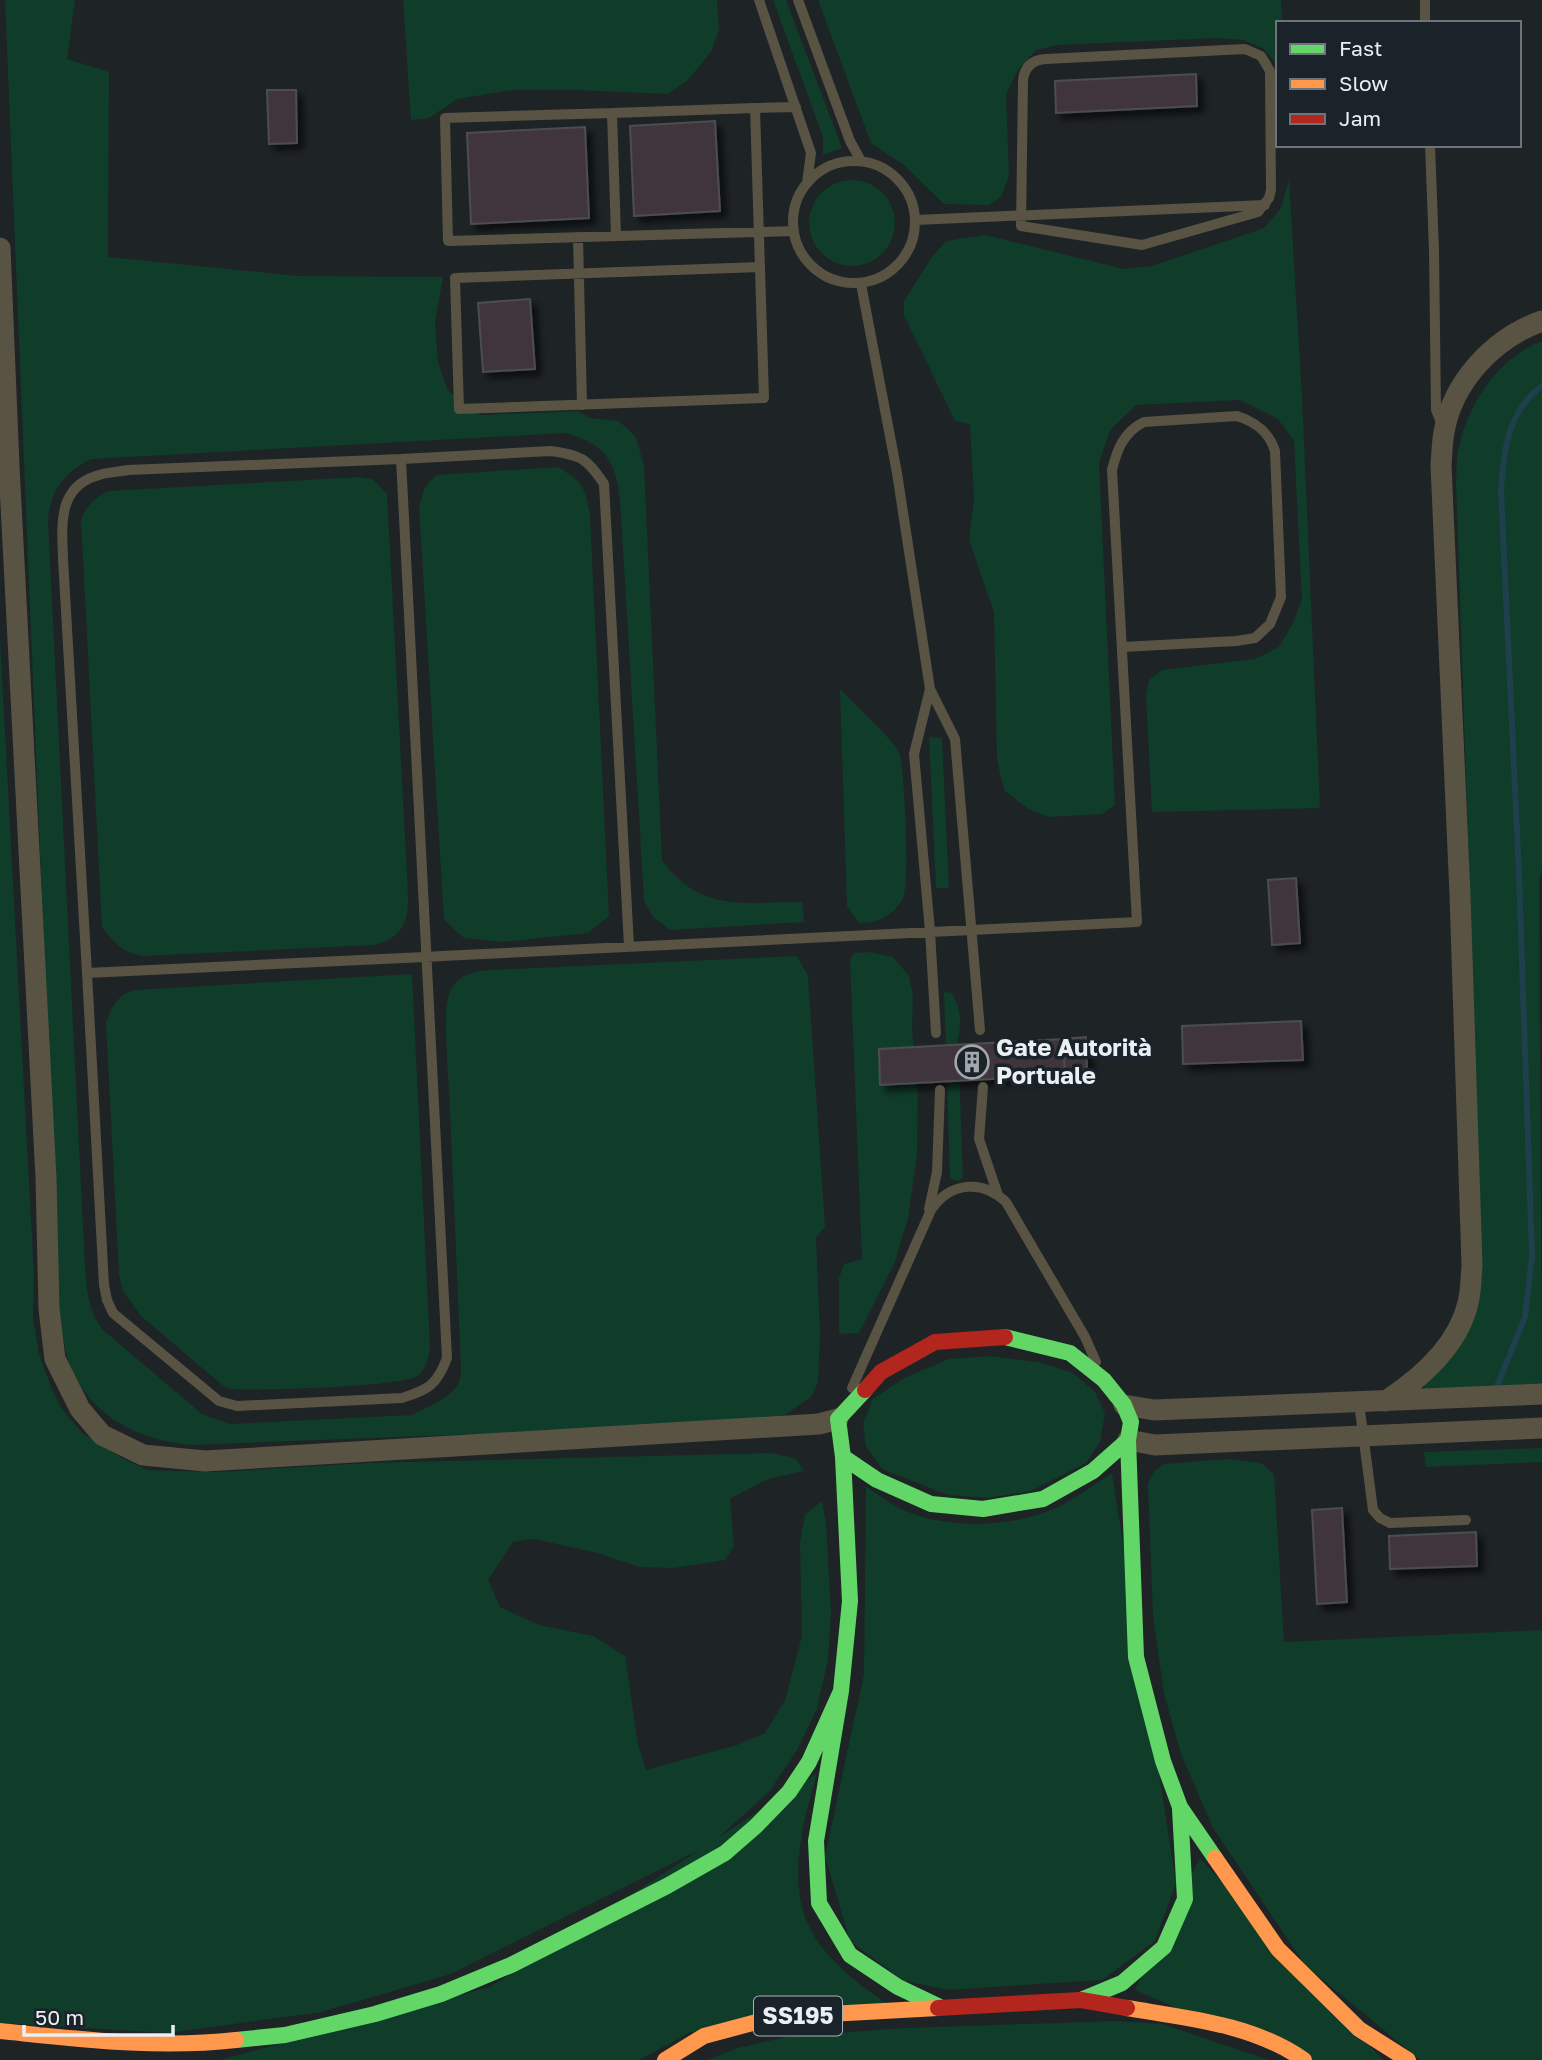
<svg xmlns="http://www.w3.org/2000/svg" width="1542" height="2060" viewBox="0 0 1542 2060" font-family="'Golos Text',sans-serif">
<defs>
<filter id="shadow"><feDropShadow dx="6" dy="6" stdDeviation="3.5" flood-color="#0009"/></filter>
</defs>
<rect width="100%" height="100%" fill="#1e2326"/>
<path fill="#103c2a" d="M5,0H75L67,59L109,72L108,257L298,276L443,277L435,323L438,362L447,389L464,406L481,415L579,411L589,418L619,421L636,437L644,466L662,860C700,913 744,902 802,902L804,922L670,930L653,917L644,900L620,499C615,459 605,445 566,433L91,459C64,472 50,491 48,521L84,1246C86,1274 84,1305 102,1329L202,1414L230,1424L411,1415C425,1408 450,1399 458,1384C460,1380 461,1373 461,1368C457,1275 453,1182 449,1088C448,1067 442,1009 450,992C457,975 473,972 489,970L797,956L808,976L825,1227L816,1237L820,1335L818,1382L811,1397L785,1415L770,1419L687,1426L191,1445C138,1440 92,1417 70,1366C64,1349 62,1329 59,1312Z
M403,0H717L719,30L711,52L687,81L668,94L577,90H512L457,99L429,118L411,120Z
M773,0H786L842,148L823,155V137Z
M818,0H1281L1282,23H1278V66L1263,48L1243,40L1216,38L1057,45L1036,50L1017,71L1006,95L1009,176L1001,197L989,205L944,204L904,165L871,143Z
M1289,180L1302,397L1320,808L1152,812L1146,696L1149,680L1162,670L1255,659L1279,647L1292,625L1302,600L1294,441L1278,419L1240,400L1136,405L1110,430L1099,463L1115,805L1102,814L1049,817L1027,808L1004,790L997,760L994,612L969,540L974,499L970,424L955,421L904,315V301L932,257L946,241L985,235L1124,269L1152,266L1264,228L1281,208Z
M809 223a43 43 0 1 1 86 0a43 43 0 1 1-86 0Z
M1542,341V868L1539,881L1542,1384L1425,1391L1424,1386L1446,1363L1461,1343L1473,990L1456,480C1457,469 1456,458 1459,447C1469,402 1498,358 1542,341Z
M557,467C583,481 586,488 590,516L609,916L588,933L503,942L464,938L444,920L419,506L424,489L436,475Z
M360,477L373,479L387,494L408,895C408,924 403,936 375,945L143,956C123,953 114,943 102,927L81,520C86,506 95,497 108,491Z
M0,639L34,1276L33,1318L39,1354L52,1390L62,1409L82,1433L122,1458L148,1470L217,1472L367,1463L771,1453L795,1458L804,1471L768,1479L730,1499L734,1546L725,1560L674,1568L640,1567L598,1553L534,1539L513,1542L488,1580L500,1607L539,1625L593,1636L625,1656L638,1744L646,1770L737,1745L765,1733L785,1700L802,1636L800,1543L805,1514L822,1501L826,1523L831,1612L828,1660L817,1709L797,1750L769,1792L711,1844L451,1974L321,2012L168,2033L0,2023Z
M840,689C851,700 895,742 899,752C905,768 910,885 903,898C894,916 878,923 859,923L847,906Z
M929,737L942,738L949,888H936Z
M870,952L893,957L909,976L913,996L912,1030L918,1083L917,1155L908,1218L895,1262L859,1333L839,1334V1278L844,1264L862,1259L850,960L854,953Z
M412,974L430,1347C429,1357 426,1370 417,1376C402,1387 255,1391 229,1389L221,1384L141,1316L123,1291L119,1275L106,1023C111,1007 118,995 134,990Z
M944,992L952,993C961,1009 962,1022 958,1039L963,1177L959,1181L953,1180L950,1177Z
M992,1356L1042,1363L1073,1373L1095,1392L1105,1413L1100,1442L1086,1463L1031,1491L988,1498L948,1495L882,1469L866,1446L863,1423L873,1399L904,1378L949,1359Z
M1542,1448V1462L1426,1467L1424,1452Z
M1227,1459L1261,1463L1274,1474L1284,1642L1542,1630V2060H1420L1305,1965L1213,1828L1181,1754L1164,1694L1153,1617L1148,1484L1154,1471L1164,1464Z
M1112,1473L1176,1883L1155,1941L1102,1980L949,1990L904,1981L850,1941L825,1856L864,1674L866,1486C876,1493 886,1501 897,1507C940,1529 1002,1528 1046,1512C1069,1504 1091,1486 1112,1473Z
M817,1773C811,1796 804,1818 801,1841C797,1862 797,1890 803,1911C813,1949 856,1984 888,2004L691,2032L639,2060H220L490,1987Z
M1200,1858L1383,2060H1296L1135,1990Z
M1117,2021L1162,2024L1269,2060H707L738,2048L785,2037L904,2028Z"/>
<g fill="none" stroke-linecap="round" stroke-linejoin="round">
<path stroke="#1e3f4c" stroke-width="6" d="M1497,1386L1525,1317L1532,1256L1519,874L1501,491C1503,453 1508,410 1542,386"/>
</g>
<path fill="#41353e" stroke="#4c4d4f" stroke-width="2" filter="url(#shadow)" d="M1196,74L1197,106L1056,113L1055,81Z
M267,90H296L297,143L269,144Z
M715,121L720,211L634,216L630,126Z
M585,127L589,218L471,224L467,133Z
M530,299L535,369L483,372L478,303Z
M1296,878L1300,943L1272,945L1268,880Z
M1301,1021L1303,1060L1183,1064L1182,1026Z
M1086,1037L1087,1072L1065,1075L1063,1039Z
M1063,1039L1065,1075L880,1085L879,1049Z
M1342,1508L1347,1602L1317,1604L1312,1510Z
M1476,1532L1477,1566L1390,1569L1389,1536Z"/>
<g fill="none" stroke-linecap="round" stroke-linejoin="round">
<path stroke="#595343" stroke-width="10" d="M759,0L811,153L807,183
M798,0L850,141L861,161
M1425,0V23
M1245,49L1261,56L1270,71L1271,190L1269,198L1258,212L1142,245L1021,226L1023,81C1024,67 1032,60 1046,59Z
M755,108L796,107
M612,113L445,118L448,241L794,231
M1430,145L1434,251L1436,410L1442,425
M793 222a61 61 0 1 1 122 0a61 61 0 1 1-122 0Z
M915,220L1265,205
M616,236L612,113L755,108L764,398L459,409L455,278L760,267
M578,237L582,405
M861,284L897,473L930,689L955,739L980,1030
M401,459L551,451C581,455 588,459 604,484L629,946
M930,689L914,754L930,931L936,1033
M87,973L63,559C62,527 57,488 96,476C106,472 118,472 128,470L401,459L447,1358C437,1385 428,1390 402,1398L237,1406L219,1401L113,1313L107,1300L104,1285L87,973L425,957L442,956L1137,922L1112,470C1117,449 1124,432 1144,422L1237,416C1256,422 1269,432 1275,451L1281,597L1270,624L1255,638L1236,641L1122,647
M983,1087L979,1139L998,1195
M929,1209L937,1172L940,1090
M852,1388L931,1210C950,1182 982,1179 1006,1202L1085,1337L1096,1362
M1359,1403L1373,1510L1380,1518L1390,1523L1466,1520"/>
<path stroke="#595343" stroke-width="21" d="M0,248L9,466L46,1178L49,1309L55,1359L80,1409L102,1435L143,1455L205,1461L819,1424L838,1419
M1386,1401C1421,1378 1458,1346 1468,1303C1471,1291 1471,1278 1472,1265L1460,895L1441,465C1442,454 1442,443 1444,432C1453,381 1494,338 1542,321
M1124,1405L1154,1410L1542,1394
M1128,1440L1155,1445L1542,1428"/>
<path stroke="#63d668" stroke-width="16" d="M865,1390L838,1419L843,1457L877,1480L931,1504L983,1509L1043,1499L1093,1471L1128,1440L1131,1422L1124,1405L1104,1380L1070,1353L1005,1337
M1128,1440L1136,1657L1163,1761L1180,1807L1215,1858
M843,1457L850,1601L841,1691L816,1841L819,1903L850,1955L898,1987L938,2006
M1081,2000L1122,1983L1164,1947L1185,1899L1180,1809
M236,2040L285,2035L375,2014L441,1994L511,1965L667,1886L725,1853L756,1826L789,1792L809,1762L841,1691"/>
<path stroke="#ff974d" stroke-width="16" d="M1215,1858L1278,1949L1359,2029L1408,2060
M1127,2008C1186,2018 1253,2024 1304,2060
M0,2031C79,2039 157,2049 236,2040
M665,2060L704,2036L775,2017L938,2008"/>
<path stroke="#b3261e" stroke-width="16" d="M865,1390L881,1372L935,1342L1005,1337
M938,2008L1081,2000L1127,2008"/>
</g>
<defs>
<symbol id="building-ring" viewBox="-11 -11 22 22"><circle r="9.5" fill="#1b232a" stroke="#a2a8ab" stroke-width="1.5"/><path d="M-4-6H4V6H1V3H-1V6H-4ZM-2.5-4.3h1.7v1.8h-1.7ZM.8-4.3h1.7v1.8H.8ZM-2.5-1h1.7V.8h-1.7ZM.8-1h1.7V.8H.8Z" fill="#a2a8ab"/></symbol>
</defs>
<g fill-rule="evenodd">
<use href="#building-ring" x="953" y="1043" width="38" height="38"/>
</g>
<g text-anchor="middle" stroke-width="7" stroke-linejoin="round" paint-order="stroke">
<rect fill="#1b232a" stroke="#abb2b7" stroke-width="2" x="754" y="1996.5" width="88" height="39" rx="5"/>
<g font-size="23" font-weight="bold" fill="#e9eff3">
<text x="798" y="2024">SS195</text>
</g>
<g font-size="24" font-weight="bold" fill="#e9eff3" stroke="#1b232a" text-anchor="start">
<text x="996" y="1056">Gate Autorità<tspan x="996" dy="28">Portuale</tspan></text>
</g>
</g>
<rect x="1276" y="21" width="245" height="126" fill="#1b232a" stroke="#6d757a" stroke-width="2"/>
<rect x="1290" y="44" width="35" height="10" fill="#63d668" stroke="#6d757a" stroke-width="2"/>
<text x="1339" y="56" font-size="21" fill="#e9eff3">Fast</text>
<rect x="1290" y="79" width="35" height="10" fill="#ff974d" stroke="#6d757a" stroke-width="2"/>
<text x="1339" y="91" font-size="21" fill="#e9eff3">Slow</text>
<rect x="1290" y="114" width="35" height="10" fill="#b3261e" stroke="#6d757a" stroke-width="2"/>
<text x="1339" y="126" font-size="21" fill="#e9eff3">Jam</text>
<path d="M24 2025v10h149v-10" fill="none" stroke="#e9eff3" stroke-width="3.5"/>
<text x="35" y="2025" font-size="21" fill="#e9eff3" stroke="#1b232a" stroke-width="5" paint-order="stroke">50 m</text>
</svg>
